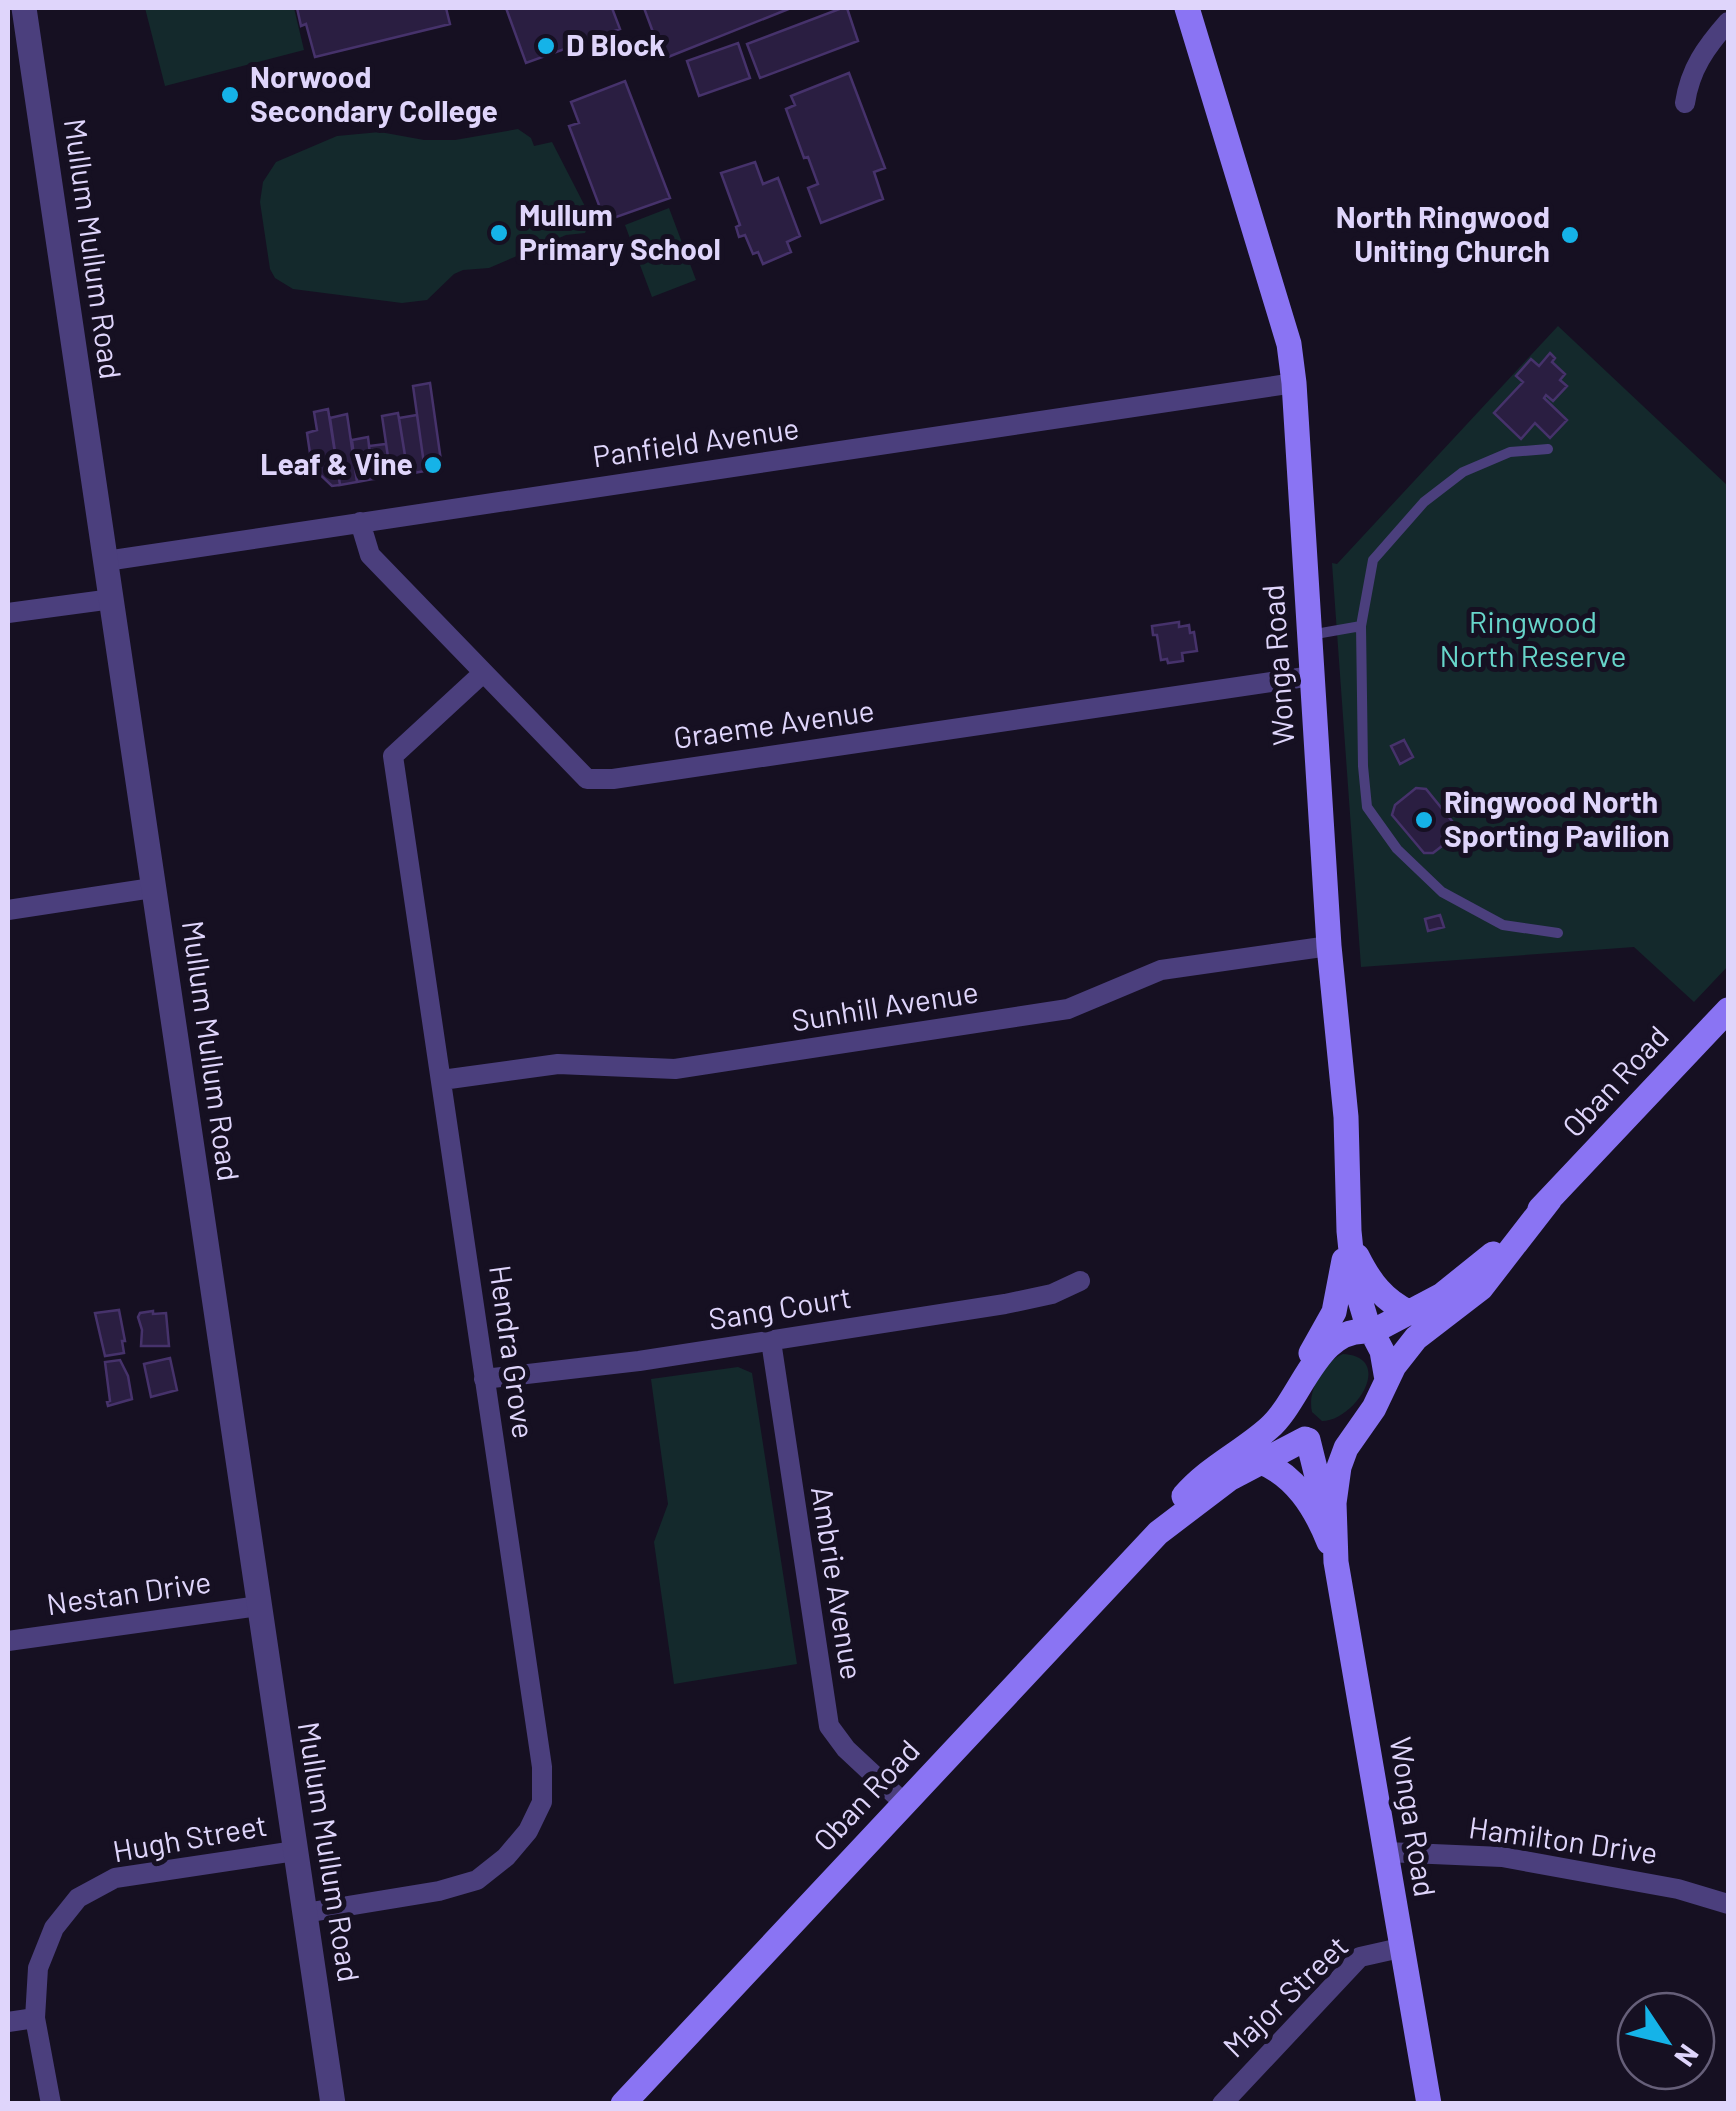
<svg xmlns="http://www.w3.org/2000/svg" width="1736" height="2111" viewBox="0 0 1736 2111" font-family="Barlow,sans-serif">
<rect width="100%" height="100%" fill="#161022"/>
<path fill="#14292c" d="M145,8H294L304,50L165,86Z
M518,129L531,138L534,146L552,142L591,218L585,233L566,235L489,268L463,270L454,274L427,300L402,303L293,289L275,278L270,269L260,202L263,182L276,162L337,136L380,132L424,140H455Z
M669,208L696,280L652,297L625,225Z
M1558,326L1728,486V966L1694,1002L1634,947L1361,967L1332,563L1337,564Z
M1343,1354C1396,1357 1355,1421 1322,1421L1312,1412C1307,1391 1323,1362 1343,1354Z
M738,1367L752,1373L797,1664L674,1684L654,1542L668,1504L651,1379Z"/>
<path fill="#2a1e41" stroke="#46326b" stroke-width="2.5" d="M297,8H446L450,24L315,57L306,24L301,26Z
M506,8H612L620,29L526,63Z
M644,8H791L663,59Z
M842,8H847L858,41L760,78L747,44Z
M738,43L750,78L699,96L687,61Z
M849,73L885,168L874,172L883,199L821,223L808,188L818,184L808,157L804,158L786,109L795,105L791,96Z
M625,81L670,198L605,221L569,126L579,123L571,102Z
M755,162L763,184L778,178L800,236L787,242L791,252L763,264L758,252L753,254L745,235L739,237L736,227L740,225L721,173Z
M1550,353L1555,358L1552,362L1565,374L1560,380L1567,386L1553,401L1546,395L1544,398L1567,420L1550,438L1535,423L1521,439L1494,413L1523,382L1516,376L1531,359L1539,366Z
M430,383L442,468L425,471L413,386Z
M328,409L340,485L332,486L312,467L307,433L317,430L314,412Z
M398,413L408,474L391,477L382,416Z
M347,414L357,482L340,485L330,418Z
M417,415L425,471L408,474L399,418Z
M368,437L373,479L357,482L352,440Z
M386,444L391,477L373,479L369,446Z
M1179,622V627L1189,625L1190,633L1194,632L1197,651L1182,653L1183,661L1168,663L1167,659L1161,660L1157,635H1153L1152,626Z
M1404,740L1413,757L1400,764L1391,746Z
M1416,788L1426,789L1456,826L1455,836L1433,853H1424L1392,815L1395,805Z
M1440,915L1444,927L1428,931L1425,919Z
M119,1310L125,1341H122L124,1353L105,1356L95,1313Z
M153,1311V1314L166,1313L169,1346H141L142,1330L138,1317L140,1313Z
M170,1358L177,1390L151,1397L144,1364Z
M120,1360L128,1376L132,1399L108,1406L107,1402L110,1401L105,1362Z"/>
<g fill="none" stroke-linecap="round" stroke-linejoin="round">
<path stroke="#4b3f7d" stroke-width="10" d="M1548,449L1510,452L1463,472L1424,502L1373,560L1361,626L1363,766L1367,807L1397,849L1442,892L1503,925L1558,933
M1310,635L1361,626"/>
<path stroke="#4b3f7d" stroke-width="20" d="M1685,103C1690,69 1706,47 1728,22
M360,522L370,555L587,779H613L1312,676
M106,561L1294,383
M8,613L112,599
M8,910L152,888
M442,1080L558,1064L675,1069L1068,1009L1161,970L1329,946
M771,1341L829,1726L846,1749L905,1804
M484,1379L639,1361L1005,1304L1052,1294L1080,1281
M8,1641L258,1606
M1386,1852L1502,1857L1678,1889L1728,1904
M305,1913L439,1891L477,1880L506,1857L528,1831L542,1802V1767L393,756L483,673
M8,2022L35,2018
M51,2104L35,2018L38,1968L54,1928L78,1898L115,1878L295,1851
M1222,2104L1360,1957L1400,1948"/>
<path stroke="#4b3f7d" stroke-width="25" d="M24,8L333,2104"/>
<path stroke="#8a74f3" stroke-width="25" d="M1187,8L1289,344L1294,383L1329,946L1346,1117L1349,1231L1354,1280L1369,1330
M1540,1209L1728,1010
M1357,1256C1370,1282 1383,1300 1410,1313
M1372,1332L1442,1295L1493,1254
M1311,1353L1334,1312L1344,1260
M1308,1440L1327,1517
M1259,1461C1295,1475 1315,1507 1329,1542
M1184,1496C1209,1467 1241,1453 1269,1428C1301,1401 1318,1322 1372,1332L1382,1351L1387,1380
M623,2104L1158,1533L1229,1479L1305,1439
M1429,2104L1336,1562L1334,1503L1339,1467L1346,1448L1374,1408L1394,1366L1416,1338L1481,1288L1550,1199"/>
</g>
<g fill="#15b3e8" stroke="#161022" stroke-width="4">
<circle cx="546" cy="46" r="10"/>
<circle cx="230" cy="95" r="10"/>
<circle cx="499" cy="233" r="10"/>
<circle cx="1570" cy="235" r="10"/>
<circle cx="433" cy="465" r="10"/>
<circle cx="1424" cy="820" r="10"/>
</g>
<g text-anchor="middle" stroke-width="10" stroke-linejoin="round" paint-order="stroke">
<g font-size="30" font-weight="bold" fill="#dfd5fb" stroke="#161022" text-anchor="start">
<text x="566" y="56">D Block</text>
<text x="250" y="88">Norwood<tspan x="250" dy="34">Secondary College</tspan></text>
<text x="519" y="226">Mullum<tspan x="519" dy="34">Primary School</tspan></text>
<text x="1550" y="228" text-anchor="end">North Ringwood<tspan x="1550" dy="34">Uniting Church</tspan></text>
<text x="413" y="475" text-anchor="end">Leaf &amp; Vine</text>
<text x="1444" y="813">Ringwood North<tspan x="1444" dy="34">Sporting Pavilion</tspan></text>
</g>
<g font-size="30" fill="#dfd5fb" stroke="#161022">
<text transform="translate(92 249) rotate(82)" y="10">Mullum Mullum Road</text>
<text transform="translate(696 443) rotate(-8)" y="10">Panfield Avenue</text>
<text transform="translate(1279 665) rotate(-94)" y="10">Wonga Road</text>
<text transform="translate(774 725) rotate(-8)" y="10">Graeme Avenue</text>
<text transform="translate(885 1007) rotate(-9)" y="10">Sunhill Avenue</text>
<text transform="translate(210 1051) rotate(82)" y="10">Mullum Mullum Road</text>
<text transform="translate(1616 1082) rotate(-47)" y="10">Oban Road</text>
<text transform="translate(780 1309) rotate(-9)" y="10">Sang Court</text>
<text transform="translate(511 1352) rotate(82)" y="10">Hendra Grove</text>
<text transform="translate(836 1583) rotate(81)" y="10">Ambrie Avenue</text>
<text transform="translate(129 1594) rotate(-8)" y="10">Nestan Drive</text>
<text transform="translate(867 1796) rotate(-47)" y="10">Oban Road</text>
<text transform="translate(1412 1817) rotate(81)" y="10">Wonga Road</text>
<text transform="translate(190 1839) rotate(-10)" y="10">Hugh Street</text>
<text transform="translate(1563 1841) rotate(8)" y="10">Hamilton Drive</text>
<text transform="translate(328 1852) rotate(81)" y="10">Mullum Mullum Road</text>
<text transform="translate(1286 1997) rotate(-44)" y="10">Major Street</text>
</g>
<g font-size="30" fill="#67d5ca" stroke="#161022">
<text x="1533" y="633">Ringwood<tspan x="1533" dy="34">North Reserve</tspan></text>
</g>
</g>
<rect width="1736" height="2111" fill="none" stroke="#dfd5fb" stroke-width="20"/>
<g transform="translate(1666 2041) rotate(125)"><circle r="48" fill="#161022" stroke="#665f79" stroke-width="2.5"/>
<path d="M0-8L18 38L0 25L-18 38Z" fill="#15b3e8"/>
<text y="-15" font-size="28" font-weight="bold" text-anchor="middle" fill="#dfd5fb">N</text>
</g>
</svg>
